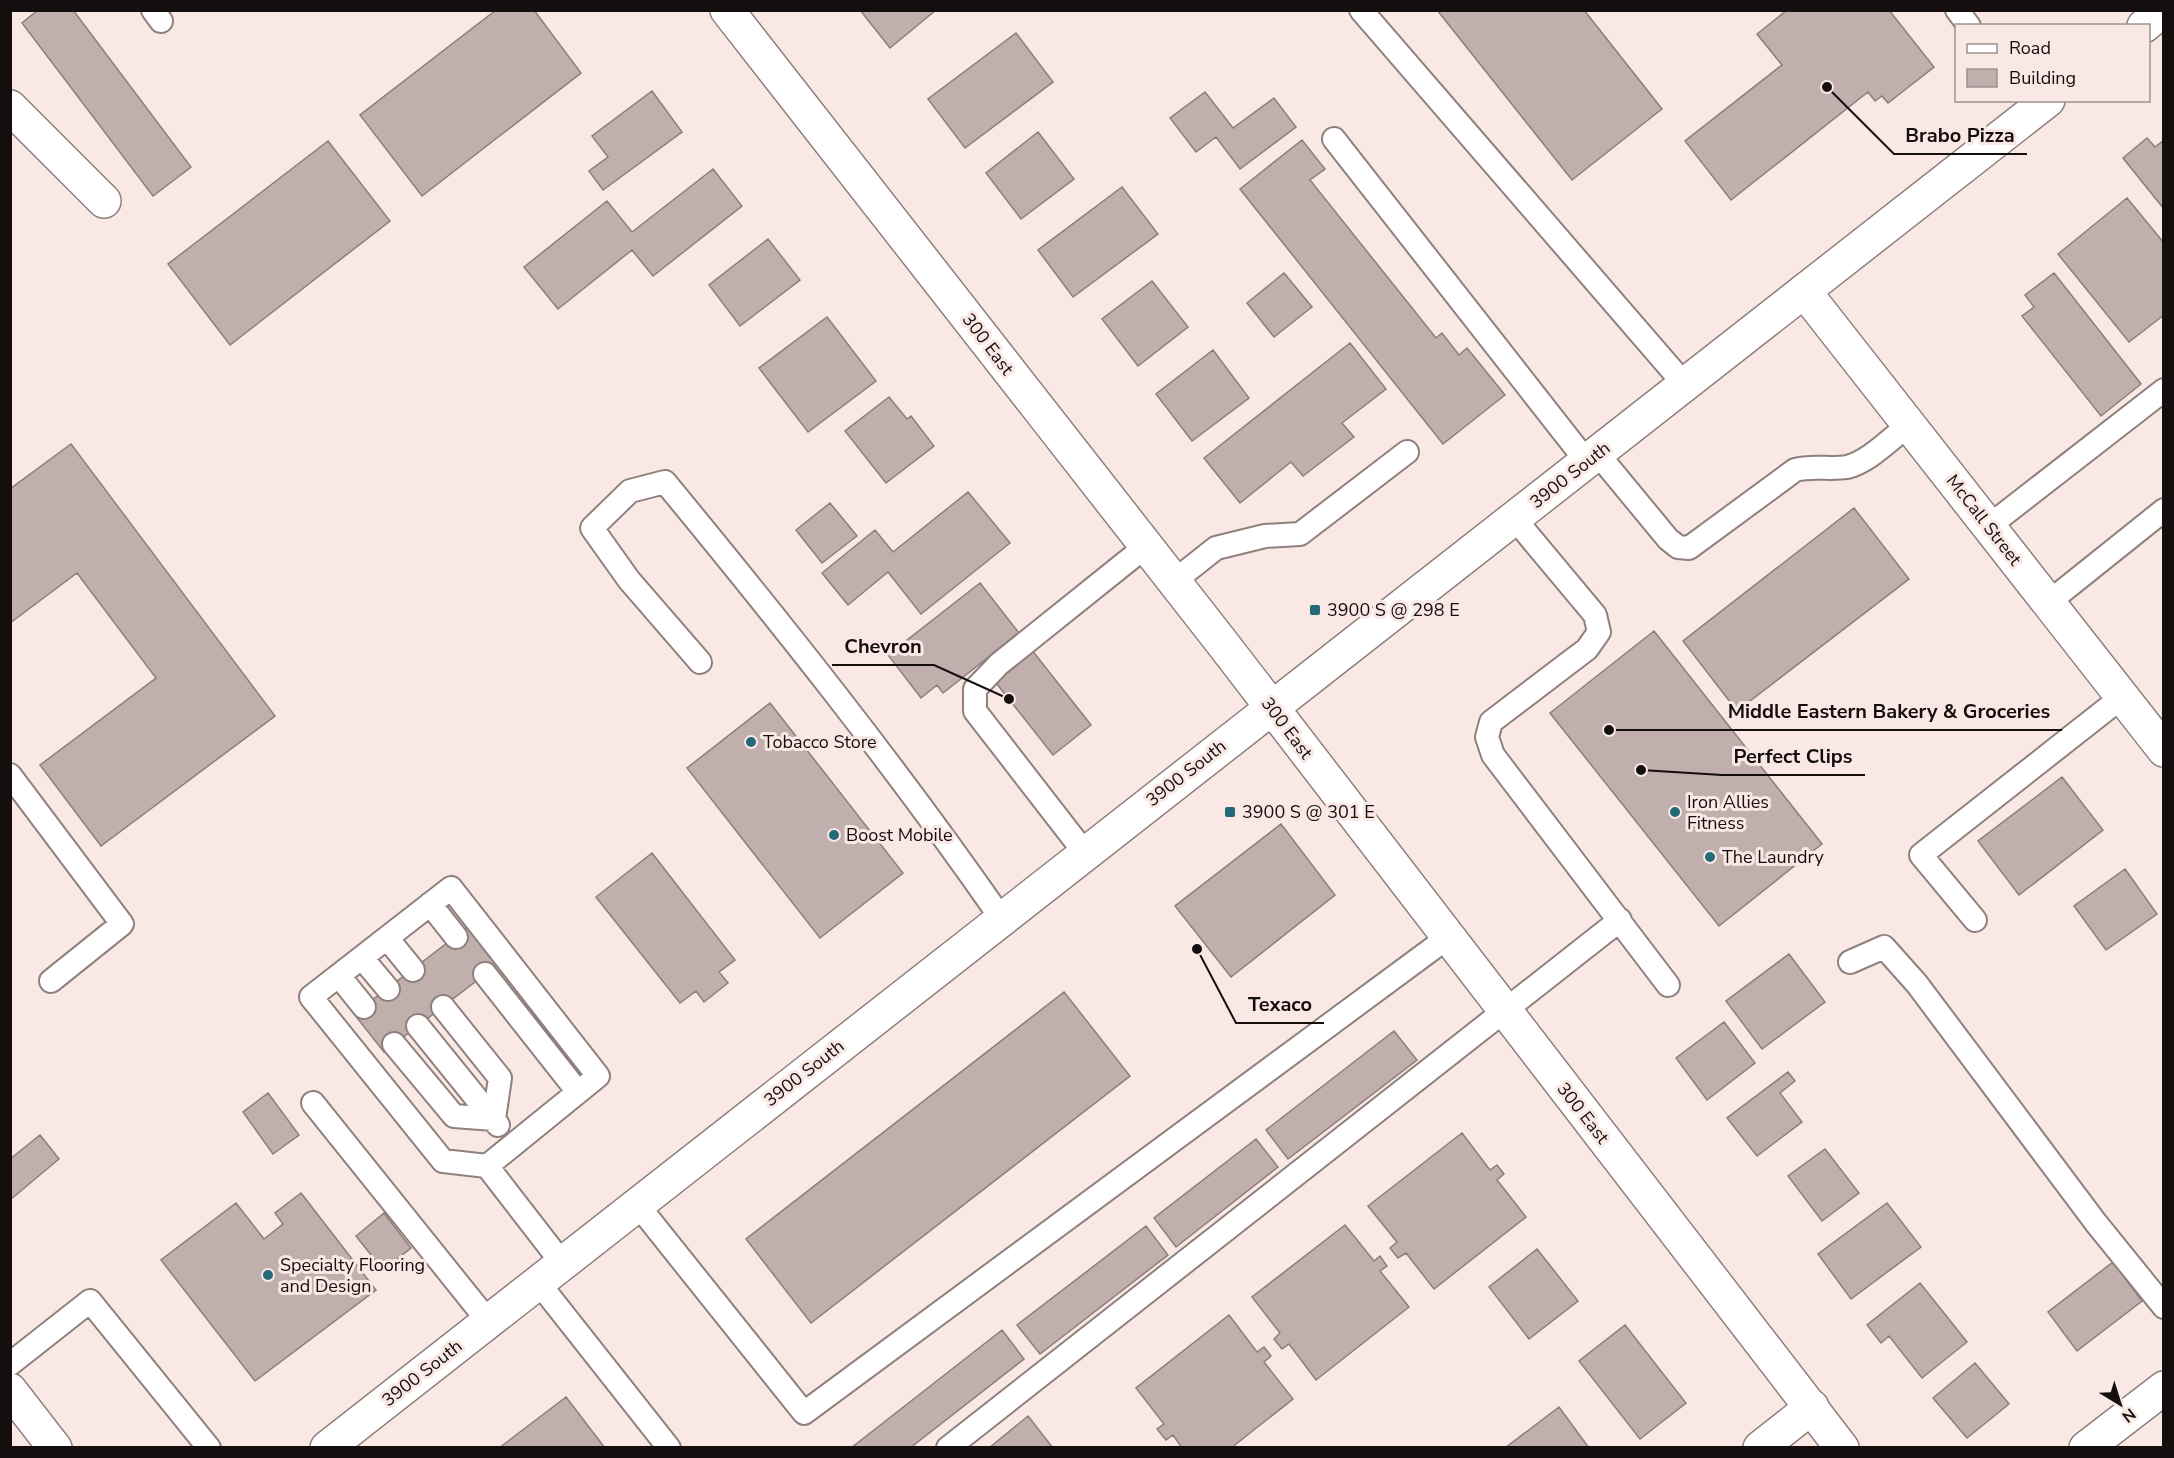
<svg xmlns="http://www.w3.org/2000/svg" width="2174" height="1458" viewBox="0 0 2174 1458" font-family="'Nunito Sans',sans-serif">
<rect width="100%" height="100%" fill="#fae8e5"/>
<path fill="#c0afac" stroke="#8d7d7b" stroke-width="1.5" d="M38,10H73L191,167L153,196L22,23Z
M496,10H534L581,73L422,196L360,115Z
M860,10H936L890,48Z
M1437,10H1584L1662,109L1572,180Z
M1787,10H1889L1934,67L1888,103L1882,96L1875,101L1868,92L1731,200L1685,141L1782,65L1757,34Z
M1016,33L1053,82L965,148L928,99Z
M652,91L682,132L603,190L589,171L608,157L592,136Z
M1205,92L1233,128L1274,98L1296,127L1240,169L1216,137L1196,152L1170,118Z
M1038,132L1074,179L1021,219L986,173Z
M2147,138L2155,147L2164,140V209L2123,158Z
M1302,140L1325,169L1310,180L1436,338L1442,333L1459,355L1467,348L1505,395L1443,444L1240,189Z
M328,141L390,221L230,345L168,264Z
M713,169L742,206L653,276L632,250L558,309L524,267L607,201L632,232Z
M1122,187L1158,234L1073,297L1038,250Z
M2127,198L2164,243V315L2129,342L2058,254Z
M768,239L800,280L740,326L709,285Z
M1284,273L1312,307L1274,337L1247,303Z
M2054,273L2141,384L2101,416L2022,316L2034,307L2025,295Z
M1152,281L1188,327L1138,366L1102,319Z
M827,317L876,381L808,432L759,368Z
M1350,343L1386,389L1342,423L1354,437L1303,476L1291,462L1240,503L1204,458Z
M1213,350L1249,398L1192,441L1156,394Z
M889,397L907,419L911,416L934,446L886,483L845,431Z
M71,444L275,716L101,846L40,765L156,678L77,573L10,623V489Z
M968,492L1010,543L921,614L888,572L848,605L822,573L875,530L893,552Z
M830,503L857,536L822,563L796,530Z
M1854,508L1909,579L1737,711L1683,641Z
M980,583L1019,633L943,693L937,685L921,698L888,655Z
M1654,631L1822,844L1719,926L1550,713Z
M1031,649L1091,725L1053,755L993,679Z
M770,703L903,873L820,938L687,768Z
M2062,777L2103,830L2019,895L1978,841Z
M1281,824L1335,895L1231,977L1175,906Z
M652,853L735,960L719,972L728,983L704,1002L696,991L680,1003L596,897Z
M2125,869L2157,914L2106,950L2074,906Z
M468,927L497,965L384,1052L354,1014Z
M1789,954L1825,1002L1762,1049L1726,1001Z
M1064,992L1130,1076L811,1323L746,1239Z
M1724,1022L1755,1063L1707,1100L1676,1058Z
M1394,1031L1417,1060L1288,1159L1266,1130Z
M1788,1072L1795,1081L1780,1093L1802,1122L1757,1156L1727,1118Z
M268,1093L299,1135L273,1154L243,1112Z
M1462,1133L1490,1170L1497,1165L1504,1174L1497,1180L1526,1217L1434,1289L1406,1253L1398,1258L1390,1248L1397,1242L1368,1206Z
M40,1135L59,1159L10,1200V1159Z
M1256,1139L1278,1167L1176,1247L1154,1218Z
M1825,1149L1859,1193L1822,1221L1788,1176Z
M301,1193L376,1290L255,1381L161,1260L236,1203L264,1239L283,1224L275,1213Z
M1887,1203L1921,1247L1851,1299L1818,1254Z
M384,1213L411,1248L383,1270L356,1236Z
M1345,1225L1374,1261L1380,1256L1387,1266L1380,1271L1409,1307L1316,1380L1289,1344L1282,1349L1274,1339L1280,1333L1252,1297Z
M1146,1226L1168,1255L1040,1354L1017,1325Z
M1537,1249L1578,1301L1529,1339L1489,1287Z
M2113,1262L2142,1301L2077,1351L2048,1312Z
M1920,1283L1967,1342L1922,1378L1889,1336L1881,1343L1867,1325Z
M1229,1315L1257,1352L1264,1347L1271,1356L1264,1362L1293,1399L1231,1448H1182L1173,1435L1166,1440L1157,1429L1164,1424L1136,1388Z
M1625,1325L1686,1403L1640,1439L1579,1361Z
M1002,1330L1024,1359L910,1448H851Z
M1975,1363L2009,1404L1967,1438L1933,1398Z
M566,1397L605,1448H499Z
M1559,1407L1589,1448H1505Z
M1028,1416L1053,1448H989Z"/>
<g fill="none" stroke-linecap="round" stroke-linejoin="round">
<defs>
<path id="service" d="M153,10L161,21
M1361,10L1685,385
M1957,10L1969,26
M1334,139L1587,462
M1597,453L1668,539L1678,547L1689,548L1795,470C1813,465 1829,470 1847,467C1869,462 1891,438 1909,425
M1514,518L1595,615L1599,632L1587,649L1491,722L1487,737L1493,755L1668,985
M1989,526L2164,390
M1173,582L1216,548L1265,536L1300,534L1407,452
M2049,602L2164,510
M700,662L629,580L592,528L630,491L665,482C782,624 896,767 1001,918
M10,775L122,924L51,981
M1085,853L975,711V689L999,664L1145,547
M430,904L456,937
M1975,920L1921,855L2122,697
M387,938L413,970
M362,958L388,989
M1850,962L1884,947L1917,984L2096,1223L2164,1307
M485,974L578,1092
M339,976L364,1007
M418,1026L498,1125
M394,1044L454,1116L494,1119L500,1078L443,1007
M313,1103L488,1321
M487,1166L598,1076L451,888L311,997L443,1161L487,1166L562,1263
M637,1204L804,1413L1447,938
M538,1282L669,1448
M10,1364L90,1301L209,1448
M948,1448L1620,920"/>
<path id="minor" d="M10,107L104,201
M1804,291L2164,750
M10,1390L55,1448
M1760,1448L1812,1407
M2086,1448L2164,1388"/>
<path id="tertiary" d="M727,10L1223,644L1842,1448"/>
<path id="secondary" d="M2144,26L2163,10
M327,1448L2048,100"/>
</defs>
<use href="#service" stroke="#90807d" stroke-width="26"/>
<use href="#minor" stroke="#90807d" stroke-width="36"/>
<use href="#tertiary" stroke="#90807d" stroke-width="36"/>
<use href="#secondary" stroke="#90807d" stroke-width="36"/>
<use href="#service" stroke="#fff" stroke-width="22"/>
<use href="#minor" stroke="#fff" stroke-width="33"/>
<use href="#tertiary" stroke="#fff" stroke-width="33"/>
<use href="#secondary" stroke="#fff" stroke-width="33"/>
</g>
<g fill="#236978" stroke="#fae8e5" stroke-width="2">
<rect x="1309" y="604" width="12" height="12" rx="3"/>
<circle cx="751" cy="742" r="6"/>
<rect x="1224" y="806" width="12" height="12" rx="3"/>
<circle cx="1675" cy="812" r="6"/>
<circle cx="834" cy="835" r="6"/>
<circle cx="1710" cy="857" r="6"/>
<circle cx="268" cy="1275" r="6"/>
</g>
<g text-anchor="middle" stroke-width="6" stroke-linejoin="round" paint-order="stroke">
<g font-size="18" fill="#140f0e" stroke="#fae8e5">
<text transform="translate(988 344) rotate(53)" y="6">300 East</text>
<text transform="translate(1570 475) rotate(-38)" y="6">3900 South</text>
<text transform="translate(1984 520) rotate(52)" y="6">McCall Street</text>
<text transform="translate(1287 728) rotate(53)" y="6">300 East</text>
<text transform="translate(1186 773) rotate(-38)" y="6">3900 South</text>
<text transform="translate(804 1073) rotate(-38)" y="6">3900 South</text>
<text transform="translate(1583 1113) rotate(52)" y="6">300 East</text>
<text transform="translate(422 1373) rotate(-38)" y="6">3900 South</text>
</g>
<g font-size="18" fill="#140f0e" stroke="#fae8e5" text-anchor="start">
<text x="1327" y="616">3900 S @ 298 E</text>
<text x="763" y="748">Tobacco Store</text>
<text x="1687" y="808">Iron Allies<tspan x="1687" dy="21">Fitness</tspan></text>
<text x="1242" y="818">3900 S @ 301 E</text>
<text x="846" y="841">Boost Mobile</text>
<text x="1722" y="863">The Laundry</text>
<text x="280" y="1271">Specialty Flooring<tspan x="280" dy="21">and Design</tspan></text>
</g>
</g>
<path fill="none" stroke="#140f0e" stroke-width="2" d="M1827 87L1894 154H2027M1009 699L934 665H832M1609 730L1716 730H2062M1641 770L1722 775H1865M1197 949L1236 1023H1324"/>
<g fill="#140f0e" stroke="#fae8e5" stroke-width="2">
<circle cx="1827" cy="87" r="6"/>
<circle cx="1009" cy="699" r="6"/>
<circle cx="1609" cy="730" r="6"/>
<circle cx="1641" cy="770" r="6"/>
<circle cx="1197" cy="949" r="6"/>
</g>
<g font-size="20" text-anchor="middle" font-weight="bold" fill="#140f0e" stroke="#fae8e5" stroke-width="6" stroke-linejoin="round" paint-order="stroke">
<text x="1960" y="142">Brabo Pizza</text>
<text x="883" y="653">Chevron</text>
<text x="1889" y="718">Middle Eastern Bakery &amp; Groceries</text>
<text x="1793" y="763">Perfect Clips</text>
<text x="1280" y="1011">Texaco</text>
</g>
<rect width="2174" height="1458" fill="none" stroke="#140f0e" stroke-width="24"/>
<rect x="1955" y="24" width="195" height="78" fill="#fae8e5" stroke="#9e918f" stroke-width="1.5"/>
<rect x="1967" y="44" width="30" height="9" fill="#ffffff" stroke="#9e918f" stroke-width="1.5"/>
<text x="2009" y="54" font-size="18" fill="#140f0e">Road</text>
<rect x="1967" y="69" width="30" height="18" fill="#c0afac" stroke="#9e918f" stroke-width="1.5"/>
<text x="2009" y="84" font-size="18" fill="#140f0e">Building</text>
<g transform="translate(2120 1404) rotate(142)" stroke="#fae8e5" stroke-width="4.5" paint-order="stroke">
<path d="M0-4.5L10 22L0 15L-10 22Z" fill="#140f0e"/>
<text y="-9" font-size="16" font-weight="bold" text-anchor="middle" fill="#140f0e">N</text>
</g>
</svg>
